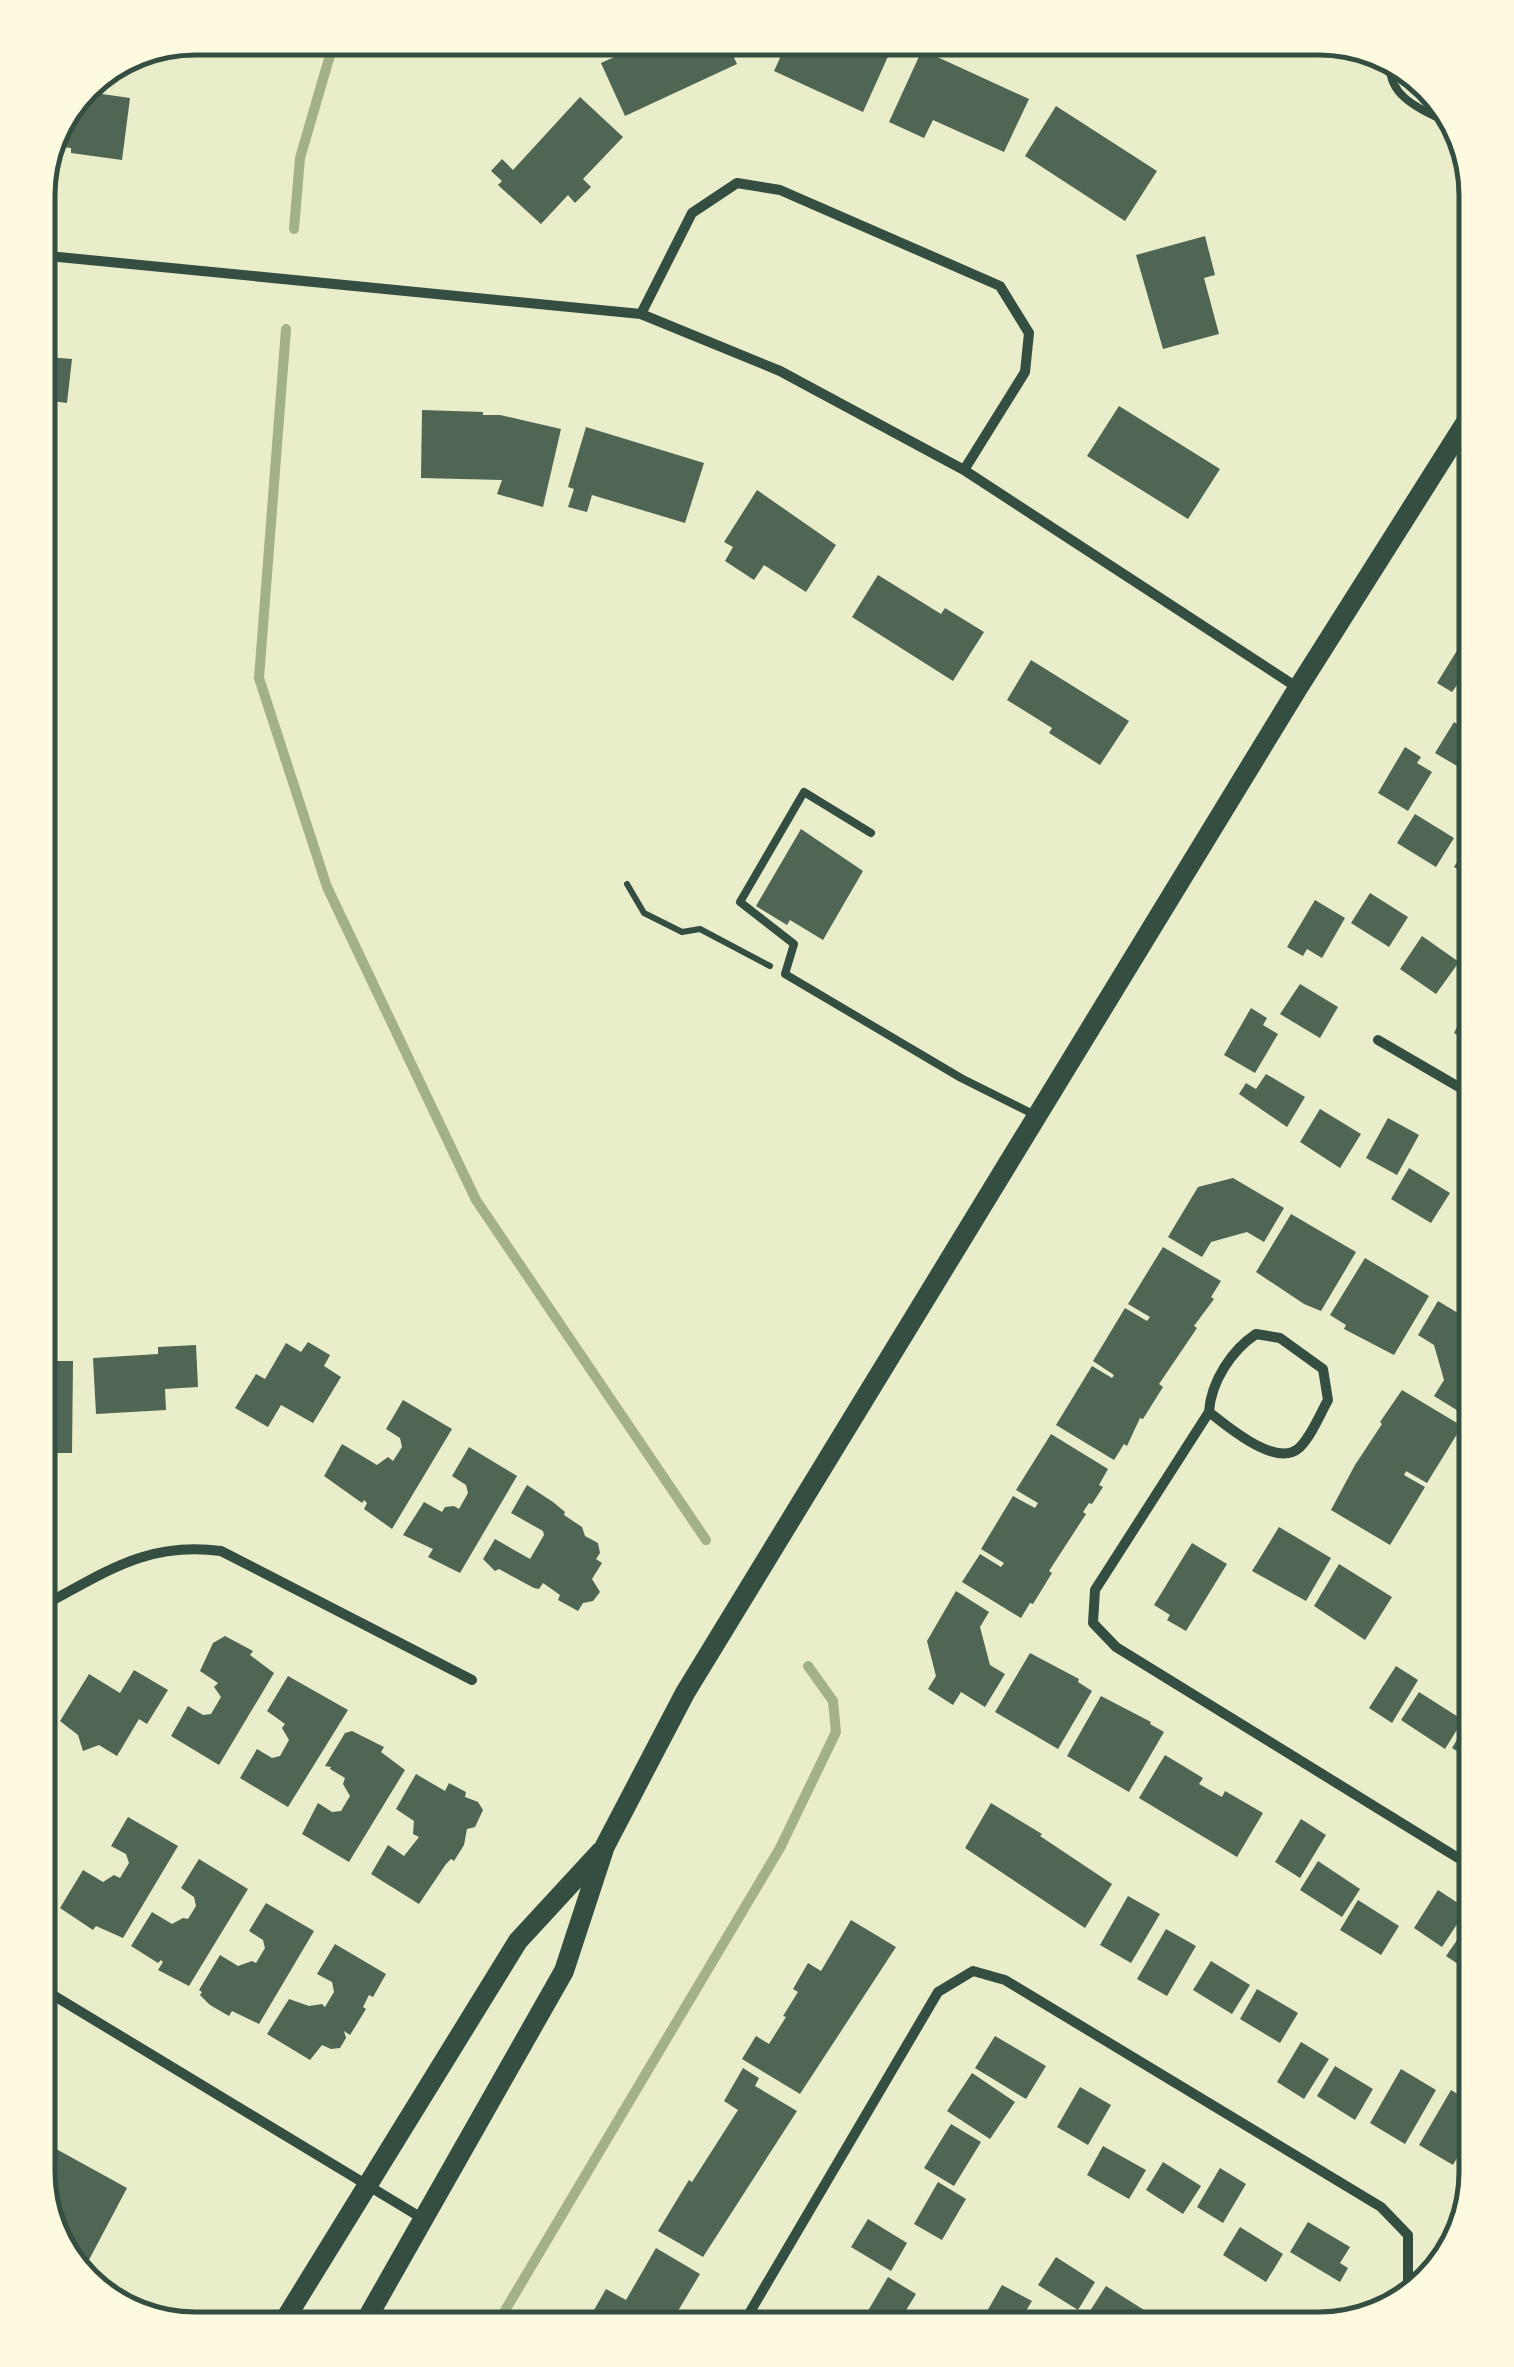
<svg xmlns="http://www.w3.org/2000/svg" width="1514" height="2367" viewBox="0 0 1514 2367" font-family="Figtree,sans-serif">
<rect width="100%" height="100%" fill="#e9edc9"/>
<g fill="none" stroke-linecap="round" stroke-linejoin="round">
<path stroke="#a3b18a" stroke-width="10" d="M294,229L300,158L335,38
M286,329L259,678L327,887L476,1200L706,1540
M494,2329L780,1848L836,1732L833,1701L808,1666"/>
</g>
<path fill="#4f6655" d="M656,38H725L737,64L625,116L601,63Z
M789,38H859L890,52L863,112L774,71Z
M922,50L1029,99L1004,152L933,120L924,138L889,122Z
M81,91L130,98L122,160L71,153V148L56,146Z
M580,97L623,137L583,179L591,187L575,203L568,195L541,224L498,185L502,181L491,171L502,159L513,170Z
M1056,106L1157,171L1125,221L1025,156Z
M1205,236L1215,275L1204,278L1219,334L1163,349L1136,255Z
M38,351L47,352V357L72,359L67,403L52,401L48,430L38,429Z
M1119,406L1220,469L1188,519L1087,456Z
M422,410L483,412V415H500L561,429L543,507L497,494L502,480L421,478Z
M586,427L704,463L685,523L592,495L587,512L568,507L574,489L568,487Z
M757,490L836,545L806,592L764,565L754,580L725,561L733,547L724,542Z
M878,575L941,614L945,608L984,632L953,681L852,617Z
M1466,636L1476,643V688L1472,695L1457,685L1452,692L1437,683Z
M1031,660L1129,721L1100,765L1049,733L1052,728L1007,700Z
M1454,722L1476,736V771L1474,776L1435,753Z
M1405,747L1421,757L1417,763L1432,772L1408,811L1378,793Z
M1415,814L1454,838L1436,867L1397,843Z
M801,829L863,871L823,940L790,920L787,925L756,906Z
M1472,838L1476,840V881L1454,867Z
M1370,893L1408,917L1389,947L1351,923Z
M1315,900L1345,918L1322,958L1307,949L1303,956L1287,947Z
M1422,936L1459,962L1436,994L1400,969Z
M1300,984L1338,1007L1320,1038L1280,1014Z
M1476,989V1046L1454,1033Z
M1251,1008L1267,1018L1263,1025L1278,1034L1255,1073L1224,1055Z
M1266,1074L1305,1097L1287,1127L1239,1094L1246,1083L1256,1089Z
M1320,1109L1361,1134L1340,1168L1300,1142Z
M1388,1118L1419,1135L1397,1175L1366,1158Z
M1409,1168L1450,1193L1431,1223L1391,1199Z
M1233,1178L1284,1208L1264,1242L1247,1232L1211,1242L1202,1257L1168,1237L1198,1187Z
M1291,1214L1356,1252L1321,1311L1304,1304L1256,1272Z
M1163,1247L1221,1281L1211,1297L1214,1299L1194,1326L1197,1328L1159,1384L1163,1387L1143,1419L1140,1418L1127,1446L1124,1444L1114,1460L1056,1425L1092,1366L1112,1378L1114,1375L1093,1361L1125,1308L1147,1321L1150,1317L1128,1304Z
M1365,1258L1429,1296L1394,1355L1344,1329L1346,1325L1330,1315Z
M1438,1301L1476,1324V1403L1468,1417L1434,1396L1444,1380L1434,1345L1418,1335Z
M308,1342L330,1355L324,1366L341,1377L313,1423L281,1405L268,1427L235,1408L256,1374L265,1379L286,1343L301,1352Z
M196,1345L198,1387L165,1389L166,1410L96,1414L93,1358L158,1354V1347Z
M38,1361H73L72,1453H38Z
M1402,1390L1462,1426L1427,1483L1406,1471L1404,1475L1425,1487L1390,1545L1331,1510L1355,1465L1382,1424L1380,1422Z
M403,1400L452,1429L392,1529L364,1509L367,1503L364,1500L362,1503L324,1476L342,1444L377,1465L388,1457L393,1461L402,1447L400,1438L386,1429Z
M1051,1434L1108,1469L1099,1485L1103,1487L1092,1504L1089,1503L1083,1512L1086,1514L1049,1571L1052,1573L1033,1604L1030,1603L1021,1618L962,1582L980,1554L1001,1567L1004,1563L981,1549L1013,1496L1035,1508L1038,1503L1016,1490Z
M469,1447L517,1476L460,1573L428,1557L433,1549L403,1535L424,1502L442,1512L445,1507L454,1506L459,1509L468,1493L466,1485L452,1476Z
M527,1485L553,1502L565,1512L564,1515L582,1527L585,1536L598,1543L600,1553L596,1559L602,1563L592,1579L600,1592L593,1601L583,1603L578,1611L558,1600L560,1595L543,1583L539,1589L534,1588L499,1569L495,1571L483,1559L495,1539L530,1559L544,1535L543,1531L511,1513Z
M1279,1527L1331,1558L1306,1601L1252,1571Z
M1192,1543L1227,1564L1186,1631L1167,1620L1170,1615L1154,1605Z
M1339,1564L1392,1597L1365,1640L1314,1606Z
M956,1591L989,1612L980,1627L990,1665L1005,1674L985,1707L961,1692L953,1705L928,1689L936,1676L927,1641Z
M225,1636L253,1651L250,1655L274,1673L219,1765L171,1736L188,1706L203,1715L211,1714L221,1697L214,1687L218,1683L200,1671L213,1643Z
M1030,1653L1079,1679L1078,1682L1092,1691L1058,1749L995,1712Z
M1396,1666L1418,1680L1392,1723L1369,1708Z
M134,1670L168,1690L147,1724L139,1719L117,1756L99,1745L83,1751L78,1735L60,1721L89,1674L120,1693Z
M288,1676L348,1710L288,1807L240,1778L257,1749L272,1758L280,1756L289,1740L282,1728L285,1724L267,1711Z
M1419,1692L1463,1720L1445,1749L1401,1720Z
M1101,1696L1151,1722L1150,1724L1164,1732L1129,1792L1067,1756Z
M1470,1718L1476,1722V1763L1452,1748Z
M352,1731L384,1747L381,1752L405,1770L349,1862L302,1834L318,1803L332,1812L341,1811L350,1796L343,1784L345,1778L330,1769L331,1767L325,1766L345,1733Z
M1165,1755L1203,1778L1199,1784L1222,1797L1225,1791L1263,1813L1237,1857L1139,1798Z
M416,1774L445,1791L449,1783L466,1792L465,1797L478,1802L483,1810L475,1827L467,1829L464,1845L454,1861L451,1859L446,1864L419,1904L371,1874L388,1845L404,1856L419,1837L413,1834L414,1821L396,1809Z
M991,1803L1042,1834L1040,1836L1112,1884L1085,1928L965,1848Z
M39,1812L52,1825L38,1840V1815Z
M128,1817L178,1846L123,1938L96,1926L93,1930L60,1908L83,1870L103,1882L114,1875L120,1878L129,1863L126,1854L111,1846Z
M1301,1819L1326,1835L1300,1878L1275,1862Z
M199,1859L248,1889L189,1986L158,1970L163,1962L161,1960L158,1963L131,1946L152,1912L172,1924L183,1918L188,1919L196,1906L194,1897L181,1888Z
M1318,1861L1360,1889L1342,1917L1300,1890Z
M1438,1890L1467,1909L1442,1947L1414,1928Z
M1128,1896L1160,1914L1131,1963L1100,1945Z
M1358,1900L1399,1926L1381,1955L1340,1930Z
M266,1903L314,1931L259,2024L232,2011L229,2016L210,2005L200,1995L202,1992L199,1990L220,1955L238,1966L252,1961L256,1963L265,1948L263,1940L249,1931Z
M851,1920L896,1947L800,2094L742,2059L756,2036L769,2044L786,2017L783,2016L798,1992L793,1989L808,1963L821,1971Z
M1166,1929L1196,1946L1167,1996L1137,1979Z
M1464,1930L1476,1939V1976L1446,1956Z
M335,1944L386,1974L373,1997L369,1995L363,2007L366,2009L350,2035L344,2031L346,2038L340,2048L331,2049L322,2045L310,2060L267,2034L289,1999L309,2006L322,2004L325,2007L334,1992L332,1982L317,1974Z
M1211,1961L1250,1985L1232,2014L1193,1990Z
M1257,1989L1298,2013L1280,2043L1240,2019Z
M995,2036L1046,2066L1026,2099L975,2068Z
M1301,2042L1329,2059L1304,2099L1277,2082Z
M1335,2066L1373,2089L1355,2120L1317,2096Z
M743,2068L759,2078L755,2086L797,2111L703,2257L658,2231L689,2180L692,2182L738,2110L724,2101Z
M1401,2069L1436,2090L1405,2144L1370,2123Z
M972,2073L1015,2102L990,2139L947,2111Z
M1080,2087L1111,2105L1088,2145L1057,2127Z
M1451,2090L1476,2105V2125L1453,2165L1419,2145Z
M951,2124L981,2142L954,2186L924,2168Z
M38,2139L127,2188L82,2273L54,2242L37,2172Z
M1103,2146L1146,2170L1129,2199L1087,2175Z
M1163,2162L1201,2186L1183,2214L1146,2190Z
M1220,2168L1246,2184L1223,2223L1197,2207Z
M938,2182L966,2199L942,2240L914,2224Z
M868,2219L907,2243L891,2271L851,2247Z
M1308,2222L1350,2247L1340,2263L1348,2268L1340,2282L1290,2252Z
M1240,2227L1283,2254L1266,2282L1223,2255Z
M656,2248L700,2274L669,2326L667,2325L664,2329H590L600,2314L594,2310L606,2289L626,2300Z
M1056,2257L1095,2282L1078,2310L1038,2285Z
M888,2277L916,2294L900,2320L917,2329H876L862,2321Z
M1002,2285L1032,2301L1015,2329H981L978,2327Z
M1106,2286L1144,2310L1133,2329H1114L1088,2314Z
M1332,2319L1333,2326L1291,2329L1290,2325Z"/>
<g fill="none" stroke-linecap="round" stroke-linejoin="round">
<path stroke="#344e41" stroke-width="6" d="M1294,38L1302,42L1305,38
M627,884L644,913L682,932L700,929L770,966"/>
<path stroke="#344e41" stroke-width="8" d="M1391,59C1383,100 1431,113 1461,129
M871,833L804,792L740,902L794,944L785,974L961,1078L1033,1114"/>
<path stroke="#344e41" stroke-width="10" d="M38,255L641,314L780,371L964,470L1298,688
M641,314L692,213L737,183L780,190L1000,286L1029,333L1025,372L964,470
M1378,1040L1476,1097
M1209,1412C1228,1427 1276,1468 1299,1448C1311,1437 1320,1414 1328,1400L1323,1369L1280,1338L1256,1334C1232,1350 1211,1381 1209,1412L1095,1590L1093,1623L1116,1647L1476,1869
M38,1608C104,1574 144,1541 221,1551L472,1680
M38,1986L425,2220
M740,2329L938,1992L973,1971L1005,1980L1381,2207L1408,2235V2280L1405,2298"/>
<path stroke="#344e41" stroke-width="20" d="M279,2329L518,1941L601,1851
M361,2329L564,1971L605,1846L685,1693L1298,688L1476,406"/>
</g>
<path d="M0 0H1514V2367H0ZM195 55H1319A140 140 0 0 1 1459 195V2172A140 140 0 0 1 1319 2312H195A140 140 0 0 1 55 2172V195A140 140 0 0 1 195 55Z" fill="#fefae0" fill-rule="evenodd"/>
<path fill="none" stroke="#344e41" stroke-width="5" d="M195 55H1319A140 140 0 0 1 1459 195V2172A140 140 0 0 1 1319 2312H195A140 140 0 0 1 55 2172V195A140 140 0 0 1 195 55Z"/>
</svg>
